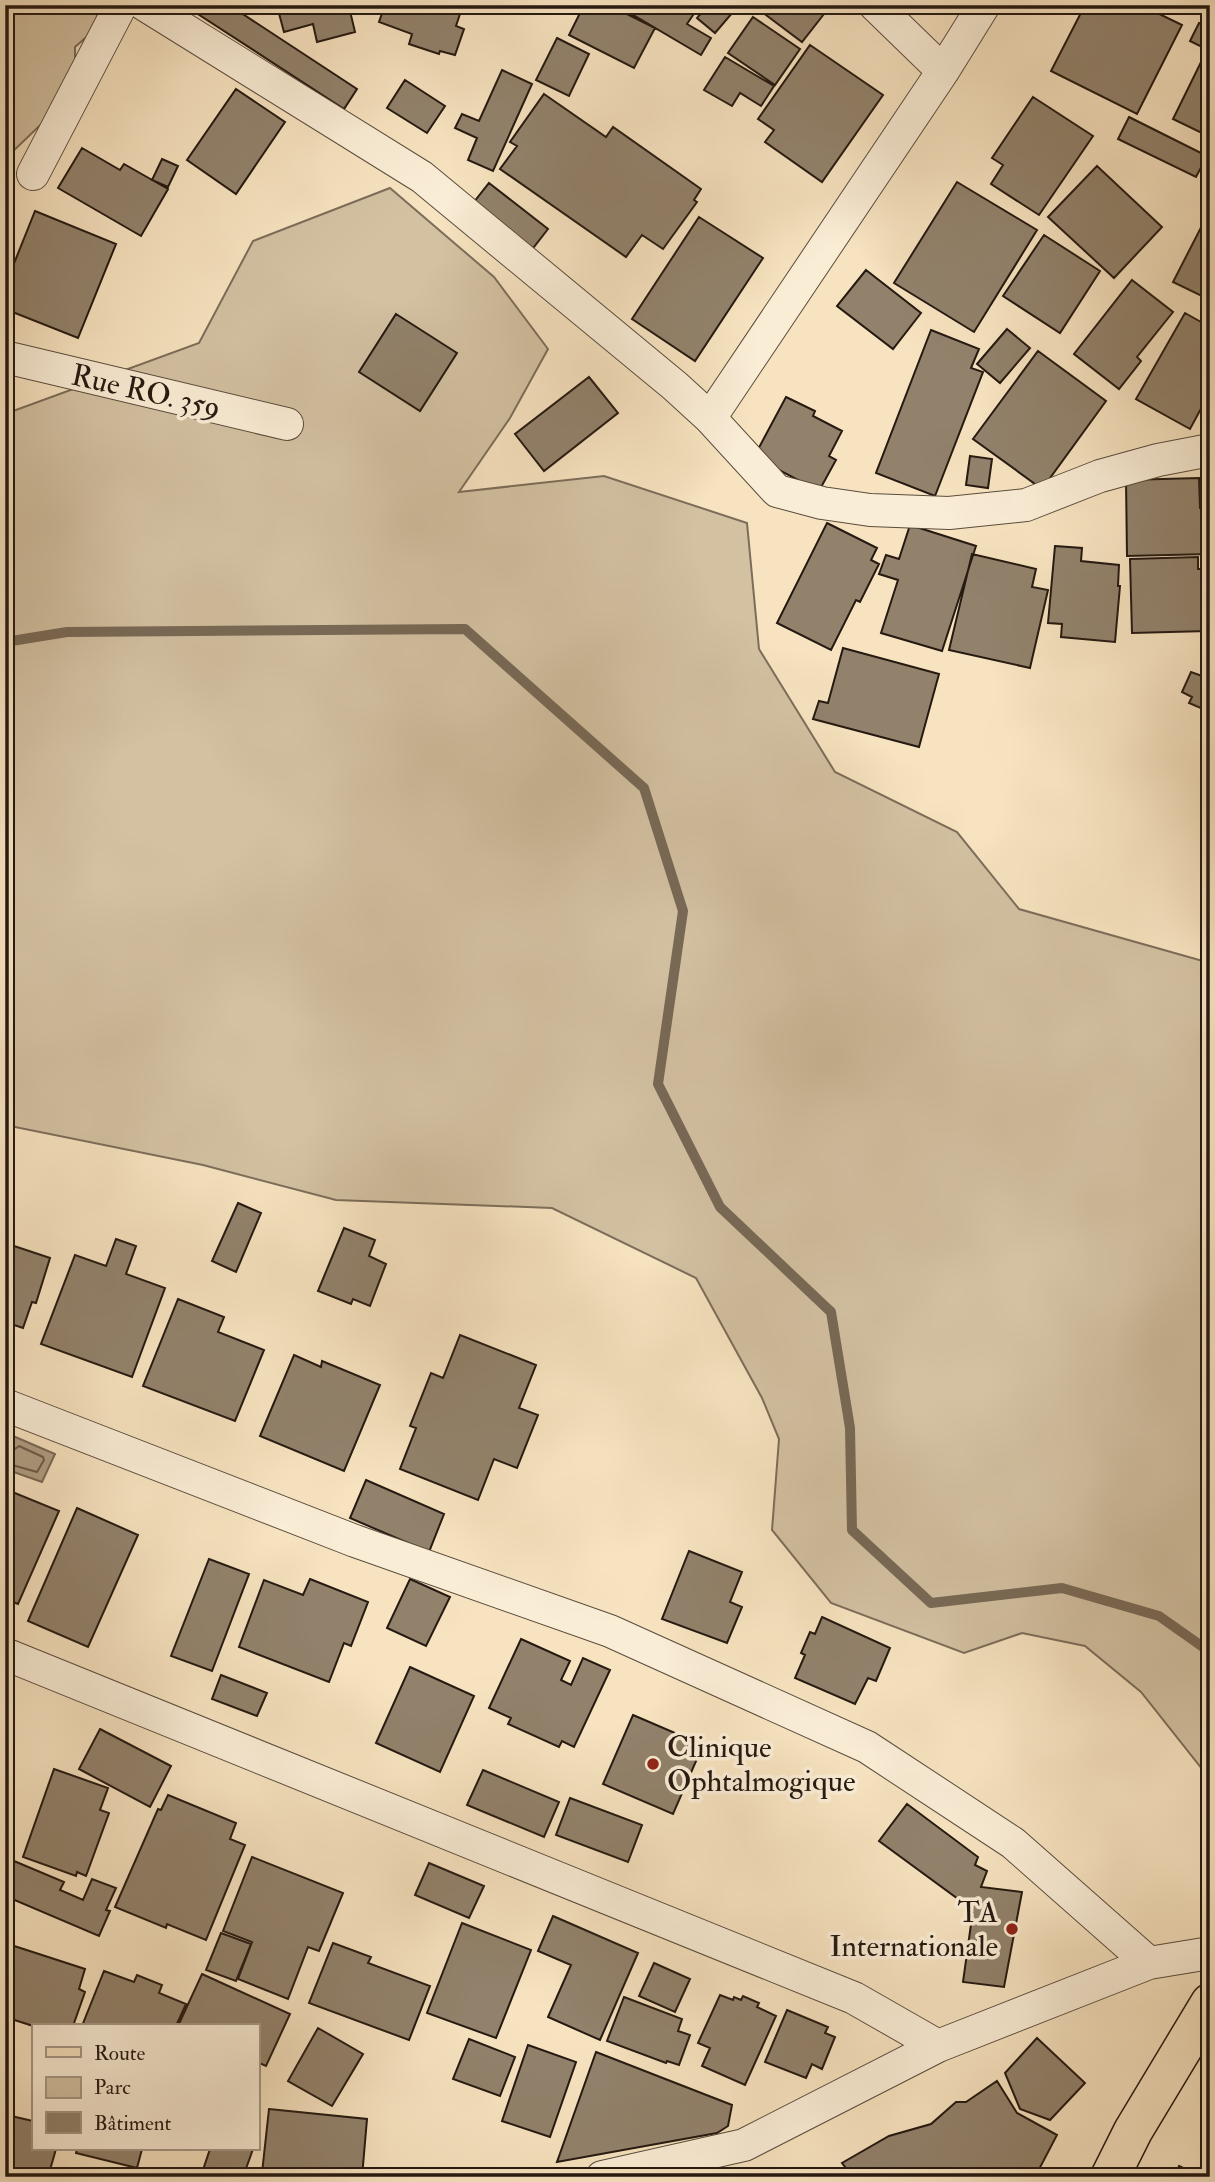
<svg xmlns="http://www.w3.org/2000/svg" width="1215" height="2182" viewBox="0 0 1215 2182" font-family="'IM FELL Double Pica',serif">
<rect width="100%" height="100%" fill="#f7e3c0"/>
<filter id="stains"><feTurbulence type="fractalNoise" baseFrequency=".00286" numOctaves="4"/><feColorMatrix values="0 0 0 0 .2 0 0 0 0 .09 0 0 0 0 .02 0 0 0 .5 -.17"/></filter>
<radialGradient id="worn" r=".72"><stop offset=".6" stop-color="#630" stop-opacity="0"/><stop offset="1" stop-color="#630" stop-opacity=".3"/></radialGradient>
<path fill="#d3c1a2" stroke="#7c6d5a" stroke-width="2" d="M5,5H98L96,8L99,26L75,47V69L56,110L5,159Z
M390,188L494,277L548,349L510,418L459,492L604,476L747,523L759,649L835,772L957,832L1019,909L1210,963V1779L1141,1692L1085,1646L1022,1633L964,1653L831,1603L772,1530L779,1439L762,1398L696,1278L552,1208L336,1200L203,1165L5,1125V414L199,343L253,241Z"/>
<path fill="#b09e84" stroke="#786956" stroke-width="2" d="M13,1436L55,1454L42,1482L5,1469V1453Z"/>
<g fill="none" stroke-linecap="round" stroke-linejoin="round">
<path stroke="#6a5c4a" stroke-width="2" d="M5,1453L11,1452L19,1446L43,1457L44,1460L37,1472L5,1463"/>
<path stroke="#786956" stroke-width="10" d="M5,642L67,632L465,629L644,788L683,911L658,1084L720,1207L831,1312L850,1428L852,1530L931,1603L1062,1588L1159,1616L1210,1652"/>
</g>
<path fill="#92826c" stroke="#251911" stroke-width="2" d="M184,5H229L357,89L344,109Z
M266,5H372L350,11L355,32L317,42L313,24L284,32L277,6L267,9Z
M385,5H463L456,26L464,29L455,55L440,51L439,54L409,44L412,34L379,22Z
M584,5H609L655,28L634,68L569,35Z
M634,5H677L693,15L687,24L711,38L701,55L630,13Z
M704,5H739L715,33L697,18L706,7Z
M767,5H831L802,42L762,12Z
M1085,5H1141L1182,25L1137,114L1051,71Z
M753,17L800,49L775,85L728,53Z
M1199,23L1210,28V51L1190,41Z
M557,38L589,54L569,96L536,80Z
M810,45L883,95L822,182L765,142L774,130L758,119Z
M1204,56L1210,58V137L1173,119Z
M725,57L774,86L761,106L740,93L732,106L704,90Z
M502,70L532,84L493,171L468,160L477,138L455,128L462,114L479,121Z
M405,80L445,106L427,133L387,108Z
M236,89L285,122L236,194L187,160Z
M544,94L606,137L613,127L701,189L694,200L697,202L663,249L642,235L626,257L500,169L517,146L510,142Z
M1033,97L1093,136L1039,215L991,184L1003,165L992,158Z
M1129,117L1207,156L1196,177L1118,139Z
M82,148L120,170L124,164L168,189L141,236L58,188Z
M162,159L178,166L168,187L152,180Z
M1097,166L1162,227L1114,278L1048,217Z
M957,182L1037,230L974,332L894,283Z
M489,183L548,229L530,252L470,207Z
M1210,210V300L1173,282Z
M35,211L116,244L78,338L5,309V286Z
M699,217L763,258L695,361L632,319Z
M1044,235L1100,271L1060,333L1003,296Z
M866,270L921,313L893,349L837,306Z
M1132,280L1173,312L1137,357L1141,361L1119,389L1074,354Z
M1185,313L1210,327V409L1203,405L1190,429L1136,399Z
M396,314L457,353L420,411L359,372Z
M1007,329L1030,348L1000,383L977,364Z
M931,330L979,349L971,368L983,372L935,496L876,473Z
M1038,351L1106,401L1042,489L973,439Z
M589,377L618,413L544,471L515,434Z
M786,397L815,411L813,416L842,431L829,456L836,460L819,491L754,457Z
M970,456L992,459L988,488L966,485Z
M1199,478L1200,508L1210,507V554L1127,556L1126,480Z
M827,523L877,548L871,560L879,564L860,602L856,600L831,650L777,623Z
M910,525L976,546L942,651L881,633L898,580L879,574L886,555L899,559Z
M1055,546L1082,548L1081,561L1119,565L1118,586H1120L1115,642L1061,637L1062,624L1048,623Z
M972,554L1036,569L1032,587L1048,590L1030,668L949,650Z
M1198,557V569H1205L1207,631L1132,633L1130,559Z
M843,648L939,674L919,747L813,719L819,701L828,703Z
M1209,659H1210V712L1189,703L1192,697L1182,692L1191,672L1202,676Z
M238,1203L261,1213L236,1272L212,1261Z
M344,1228L375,1240L369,1256L386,1264L370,1306L353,1299L351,1304L318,1291Z
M116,1239L136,1246L126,1274L165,1288L132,1377L41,1344L75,1255L106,1266Z
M5,1243L50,1258L36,1303L32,1302L23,1328L5,1322Z
M178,1299L224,1317L218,1332L264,1350L235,1421L143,1386Z
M460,1335L536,1365L519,1408L538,1415L517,1468L494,1459L478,1500L400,1469L416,1428L410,1426L431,1373L443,1378Z
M294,1355L321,1367L322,1361L380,1385L344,1471L260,1436Z
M366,1480L444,1514L429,1552L350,1518Z
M5,1489L59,1511L18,1604L5,1599Z
M77,1508L138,1535L88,1647L28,1621Z
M689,1551L742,1572L730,1602L742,1607L727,1643L662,1619Z
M209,1559L249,1574L212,1671L171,1656Z
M310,1579L368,1602L351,1646L344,1643L329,1682L239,1647L264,1580L303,1595Z
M410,1579L450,1597L426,1646L387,1628Z
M822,1617L890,1648L876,1681L868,1678L855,1704L795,1678L805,1655L801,1653L810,1632L815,1634Z
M521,1639L570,1661L561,1680L571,1685L583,1658L610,1670L574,1747L562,1741L559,1747L508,1724L511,1718L489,1708Z
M410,1667L474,1696L440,1772L376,1743Z
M221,1675L267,1693L257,1716L212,1699Z
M633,1715L703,1745L673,1814L603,1784Z
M100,1729L171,1766L150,1807L79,1769Z
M54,1769L108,1788L100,1810L109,1813L86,1876L77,1872L76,1876L23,1857Z
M483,1770L559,1802L544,1837L467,1805Z
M168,1795L236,1823L230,1839L245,1845L206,1940L167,1924L166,1928L115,1907L158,1809L161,1810Z
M570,1798L642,1825L628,1862L556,1835Z
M907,1804L978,1857L975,1865L987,1871L981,1887L1022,1892L1004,1987L963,1982L973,1910L879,1841Z
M252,1857L343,1893L319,1951L308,1947L288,1999L238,1979L252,1942L223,1931Z
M14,1861L64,1882L60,1890L83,1900L92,1879L116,1888L106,1910L110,1911L99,1936L5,1896L9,1881L6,1880Z
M429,1863L484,1886L469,1918L415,1895Z
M553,1916L638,1953L600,2040L548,2017L571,1965L538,1951Z
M462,1923L531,1950L496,2038L427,2013Z
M221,1933L251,1944L236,1981L206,1970Z
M5,1943L85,1969L79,1989L85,1992L73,2026H33L5,2017Z
M333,1943L371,1957L368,1963L430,1986L409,2040L309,2003Z
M654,1963L690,1979L675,2012L639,1996Z
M104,1971L134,1982L137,1975L162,1985L159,1993L186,2004L176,2026H82Z
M202,1974L290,2014L266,2066L257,2062V2026H178Z
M720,1995L733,2000L734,1997L741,2000L743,1996L759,2003L757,2007L776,2016L745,2085L702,2066L710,2048L698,2043Z
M624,1997L682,2019L678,2031L690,2035L679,2065L667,2061L666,2063L607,2041Z
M787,2010L828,2027L825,2033L835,2037L822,2069L812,2064L806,2078L765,2062Z
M318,2028L363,2054L332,2106L288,2081Z
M1037,2038L1085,2083L1050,2120L1020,2109L1005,2073Z
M469,2039L515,2057L500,2096L453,2079Z
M528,2045L576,2062L550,2137L502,2121Z
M596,2052L732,2105L728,2126L717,2133L557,2162Z
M997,2081L1017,2113L1057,2135L1035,2177H853L842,2163L889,2136L931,2124L956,2102H966Z
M269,2109L367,2119L362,2177H307L262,2173Z
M7,2115L33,2121V2149H56L48,2177H31L5,2170Z
M77,2149H142L137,2168L76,2153Z
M210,2149H253L243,2177H213L202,2173Z
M1179,2166L1202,2177H1174Z"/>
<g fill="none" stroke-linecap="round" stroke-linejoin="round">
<defs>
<path id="street" d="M145,5L422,177L675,386L710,418L777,491L822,503L870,510L949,513L1026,505L1100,476L1158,460L1210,450
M875,5L943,71
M33,174L121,5
M5,357L287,424
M710,418L943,71L984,5
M5,1405L355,1541L610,1631L867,1747L1013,1843L1149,1963
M5,1654L854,1998L938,2046
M602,2177L744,2145L938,2046L1149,1963L1210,1953"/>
<path id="primary" d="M1110,2177L1133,2131L1210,2003"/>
</defs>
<use href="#street" stroke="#5a4c3d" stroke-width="34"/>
<use href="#primary" stroke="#251911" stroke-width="41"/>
<use href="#street" stroke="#faedd6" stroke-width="32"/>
<use href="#primary" stroke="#f7e3c0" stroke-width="38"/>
</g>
<g fill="#8f2418" stroke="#faedd6" stroke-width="2.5">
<circle cx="653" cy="1764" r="7"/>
<circle cx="1012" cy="1929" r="7"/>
</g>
<g text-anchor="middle" stroke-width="7" stroke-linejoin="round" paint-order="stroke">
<g font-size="30" fill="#251911" stroke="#faedd6">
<text transform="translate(146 391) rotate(13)" y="10">Rue RO. 359</text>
</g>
<g font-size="30" fill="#251911" stroke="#faedd6" text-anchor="start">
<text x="667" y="1757">Clinique<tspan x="667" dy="34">Ophtalmogique</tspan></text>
<text x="998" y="1922" text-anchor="end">TA<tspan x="998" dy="34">Internationale</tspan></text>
</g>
</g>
<rect width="1215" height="2182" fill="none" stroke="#f7e3c0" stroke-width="28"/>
<rect x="7" y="7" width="1201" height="2168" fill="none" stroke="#251911" stroke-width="3.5"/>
<rect x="14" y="14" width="1187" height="2154" fill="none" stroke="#251911" stroke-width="2"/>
<rect x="32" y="2024" width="228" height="126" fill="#faedd6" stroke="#a59887" stroke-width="2"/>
<rect x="46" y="2047" width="35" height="10" fill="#f7e3c0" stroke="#a59887" stroke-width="2"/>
<text x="94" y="2060" font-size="21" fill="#251911">Route</text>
<rect x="46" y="2077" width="35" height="21" fill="#d3c1a2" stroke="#a59887" stroke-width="2"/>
<text x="94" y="2094" font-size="21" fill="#251911">Parc</text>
<rect x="46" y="2112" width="35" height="21" fill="#92826c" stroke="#a59887" stroke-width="2"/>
<text x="94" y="2130" font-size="21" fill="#251911">Bâtiment</text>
<rect width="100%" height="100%" filter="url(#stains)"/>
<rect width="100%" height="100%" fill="url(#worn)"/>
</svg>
